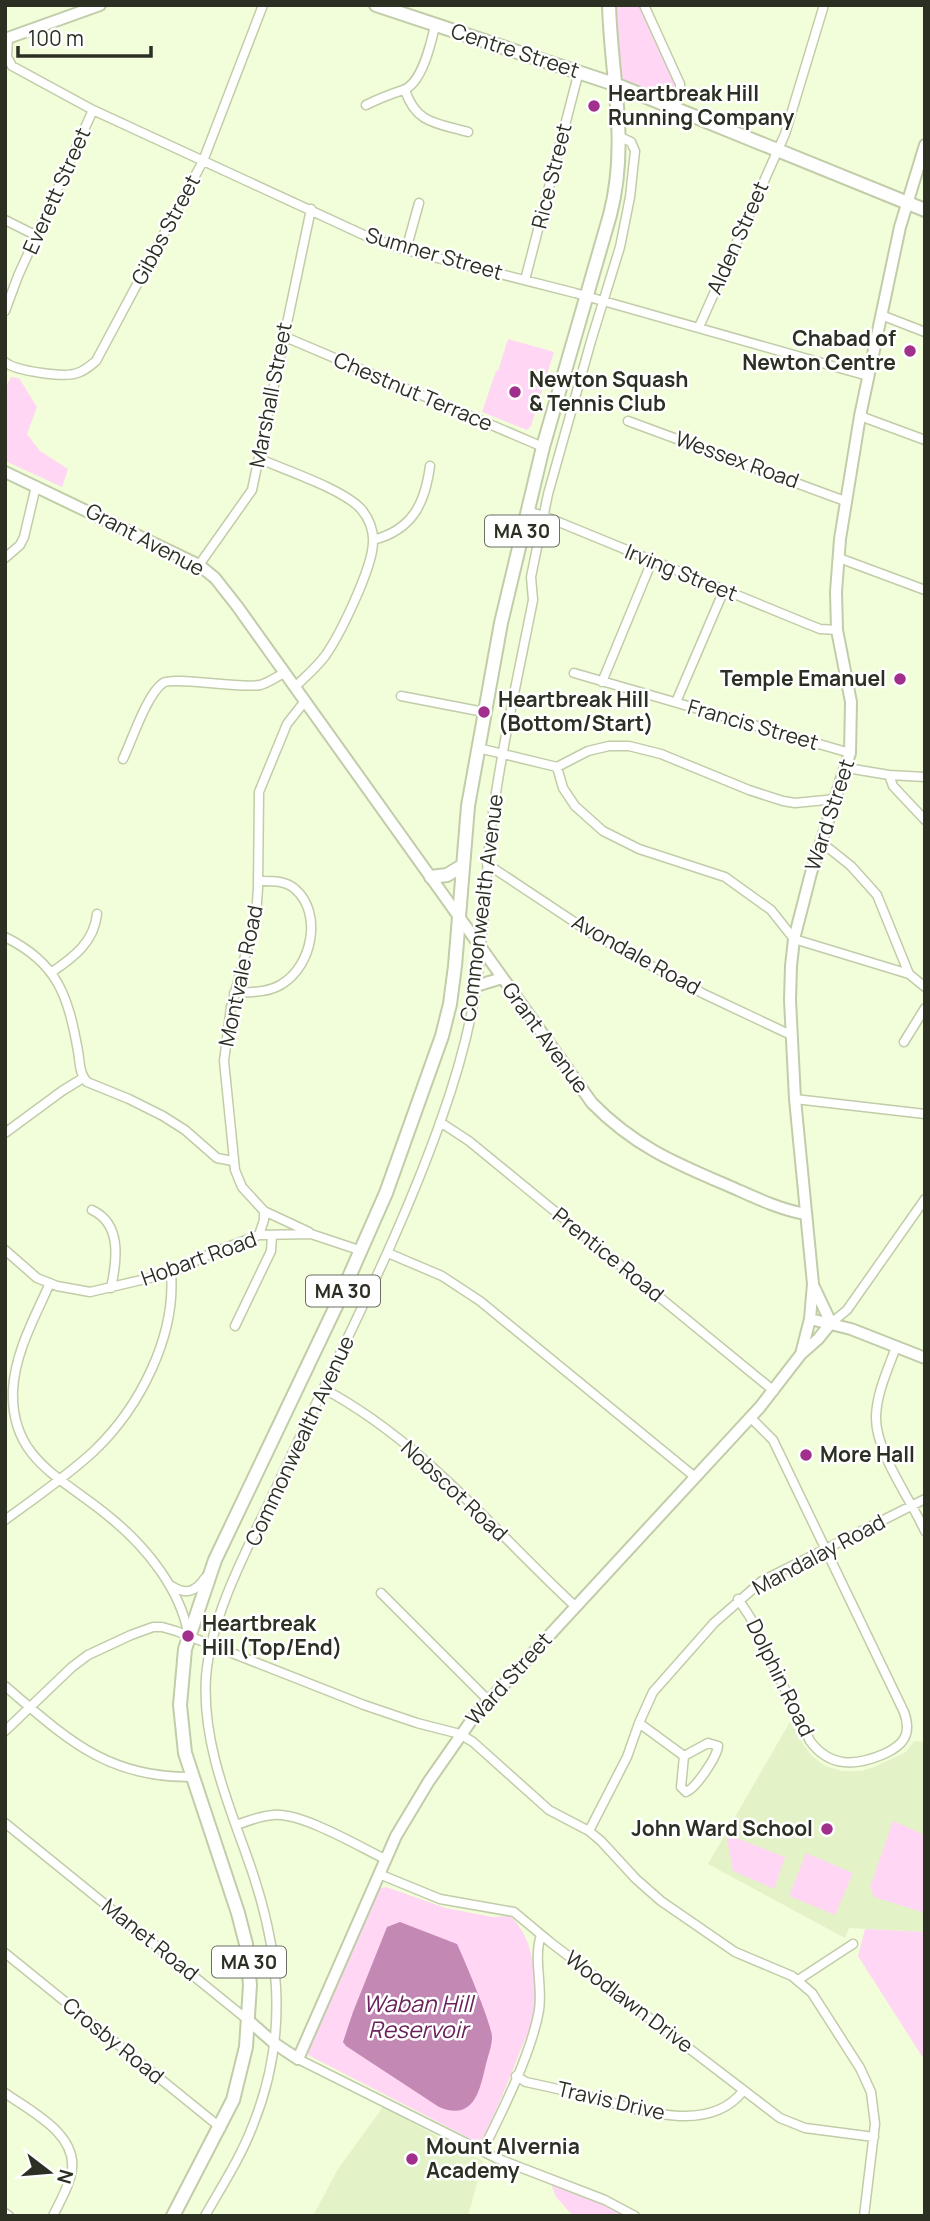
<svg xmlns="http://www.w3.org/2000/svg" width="930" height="2221" viewBox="0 0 930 2221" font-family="Manrope,sans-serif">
<rect width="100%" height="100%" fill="#f2feda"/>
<path fill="#e4f2c7" d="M791,1720L803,1744L812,1756L825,1766L843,1771H861L874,1767L906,1752L914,1741L925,1742V1932L849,1928L845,1938L708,1864Z
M383,2107L483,2161L468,2216H313L338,2169Z"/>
<path fill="#ffd6f3" d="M609,5H644L678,77L676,107L617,85Z
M508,339L554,352L531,426L527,430L482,412L496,371H498Z
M11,377L19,378L37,407L27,434L40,451L68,469L62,487L5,461C5,442 0,392 11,377Z
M893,1821L925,1835V1913L874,1897L870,1887Z
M726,1834L785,1857L774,1889L733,1871Z
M806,1853L853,1873L835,1915L789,1896Z
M386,1887L446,1908L492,1917L510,1916C535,1937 539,1987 533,2018C531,2029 525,2039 521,2049C509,2080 497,2110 482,2139L475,2141L308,2055L309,2046L376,1892L380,1888Z
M865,1929L925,1932V2061L858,1956Z
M551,2184L620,2210L628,2216H573L556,2197Z"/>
<path fill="#c488b4" d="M400,1922L457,1944C464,1959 492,2025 492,2037C492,2046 488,2056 486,2064C480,2090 474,2122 439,2107L346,2046L343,2042L353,2012L387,1927Z"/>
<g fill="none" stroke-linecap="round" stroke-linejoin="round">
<defs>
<path id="minor" d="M644,5L680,84V96L676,107
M8,38L7,57L12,66L93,110L366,236L406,250L575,293L868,376
M405,90C416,124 437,123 468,132
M366,105C380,98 388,95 403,90C422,84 431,43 435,26
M5,220L37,236
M406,250L419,203
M525,280L579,71
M5,311L18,276L93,110
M881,315L925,332
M699,327L785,134L824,5
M283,336L543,447
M5,362C15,371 65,378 77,373C85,371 91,365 96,361L203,161L263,5
M860,416L925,440
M628,421L845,501
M260,459C285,470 343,489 361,509C369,518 374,531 373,543C372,569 340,635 325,656C316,668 305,677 295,687
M527,511L544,516L805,623L820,629L837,630
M373,540C412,530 425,504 430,466
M5,558L20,545L24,537L36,486
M839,558L925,590
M199,565L252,490L311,209
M574,673L850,753
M602,682L652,561
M401,696L484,712
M676,702L724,590
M478,748L557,767L588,751L609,746H629L661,754L749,790L783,801L795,803L836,799
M123,759C132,740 147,694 163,683C173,676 240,689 260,685C268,683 276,677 284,673
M557,767L563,788L575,806L603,831L639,849L725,877L771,910L794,939L909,974L925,987
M847,768L889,775L925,777
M889,775L893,786L925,820
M821,842L851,866L877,895L909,974
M487,864L594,935L704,994L791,1035
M5,937C58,963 68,996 78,1051C80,1062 79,1073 87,1082L129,1099L163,1116L185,1130L217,1158L233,1161
M52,972C74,957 94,942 97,914
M234,993C250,992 268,993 282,984C312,966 323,913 295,889C285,880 271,881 258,881
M904,1042L925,1008
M795,1099L925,1114
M440,1122L469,1141L774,1391
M5,1133L62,1091L83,1078
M92,1210C122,1224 117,1260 111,1288
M264,1211L309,1232
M259,1235L264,1220V1211L242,1187L235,1170L224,1061L231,1007L256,916L258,888L259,792L287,724L305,701
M5,1250L37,1278L57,1286L90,1292L171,1273L212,1253L259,1235L311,1234L362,1251
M388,1253L442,1276L480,1301L695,1477
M50,1283C35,1317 15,1352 13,1390C10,1462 66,1479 112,1519C146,1547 180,1589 188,1633
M831,1323L847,1310L925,1199
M235,1326L271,1251L272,1235
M896,1347C888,1369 877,1392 876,1416C875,1452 910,1498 925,1531
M324,1389C423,1442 494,1531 575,1606
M5,1520C35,1498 67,1476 94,1451C140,1407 176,1336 171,1273
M170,1585C185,1595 195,1593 205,1578
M381,1593L488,1700
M738,1599L750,1617L810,1741C830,1768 856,1766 884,1754C904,1745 912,1734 904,1712L773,1440L751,1418
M5,1686C66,1738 106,1778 192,1777
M639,1723L684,1756L681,1787L686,1792C696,1788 717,1757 718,1746L708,1743L684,1756
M5,1731L72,1667L88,1655L131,1635L153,1627H162L176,1631L364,1705L417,1723L460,1734L473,1742L549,1810L589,1831L601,1841L636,1879L661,1901L735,1952L792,1976L812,1993L860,2068L871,2092L875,2124L864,2216
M5,1823L249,2021
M236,1825C248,1821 260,1816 273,1815C301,1812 358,1846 385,1859
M589,1831L627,1757L639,1723L653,1692L714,1623L762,1581L925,1499
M379,1874L440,1899L514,1912L550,1942L780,2118L805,2128L874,2137
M5,1953L221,2128
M798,1980L853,1944
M298,2059L496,2158L605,2200L635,2216
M516,2076L526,2082C549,2087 572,2092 595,2098C639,2110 709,2135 743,2091
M5,2093C30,2111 76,2133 72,2169C70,2185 60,2201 53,2216
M483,2150C502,2112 532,2052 539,2010C543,1986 533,1959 541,1935
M5,2213L9,2216
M205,2216C222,2186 241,2157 253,2125C291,2031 279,1943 245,1851C225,1796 202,1737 206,1677C211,1613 250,1544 277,1486C333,1365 396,1247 441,1120C456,1078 469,1033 476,988C484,935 485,881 491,827C501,751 518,676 533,600L531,577L548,494L591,341L620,247L630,197L635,151L631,142L620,137"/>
<path id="tertiary" d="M5,39L100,5
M5,472L199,565L215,578L237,606L592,1103C634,1146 675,1163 729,1186C754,1197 778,1209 805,1214
M476,986L502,978
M810,1319L851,1329L925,1358
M801,1354L810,1319L813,1284L795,1099L790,1000L791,966L794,939L811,873L850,753L851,702L837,630L836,592L840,539L860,416L900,227L925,145
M249,2021L274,2043L298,2059L396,1836L429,1781L473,1718L760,1407L801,1354L818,1339L831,1323L814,1287"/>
<path id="primary" d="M376,5L617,85L925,210
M431,877L447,875L462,866
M173,2216L233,2100L246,2047L250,1985L246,1944L238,1913L185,1753L180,1705L185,1649L215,1560L338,1302L386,1193L442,1036L450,1004L455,966L468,806L501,623L543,447L610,215C629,142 611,78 609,5"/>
</defs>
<use href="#minor" stroke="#c1cca9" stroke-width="11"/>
<use href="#tertiary" stroke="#c1cca9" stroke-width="14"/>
<use href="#primary" stroke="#c1cca9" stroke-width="16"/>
<use href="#minor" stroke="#fff" stroke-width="8"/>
<use href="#tertiary" stroke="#fff" stroke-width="10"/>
<use href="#primary" stroke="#fff" stroke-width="12"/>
</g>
<g fill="#a12f8c" stroke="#fff" stroke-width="2.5">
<circle cx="594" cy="106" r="7"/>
<circle cx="910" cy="351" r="7"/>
<circle cx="515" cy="392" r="7"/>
<circle cx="900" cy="679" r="7"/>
<circle cx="484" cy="712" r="7"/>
<circle cx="806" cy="1455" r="7"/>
<circle cx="188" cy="1636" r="7"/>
<circle cx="827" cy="1829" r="7"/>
<circle cx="412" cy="2159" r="7"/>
</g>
<g text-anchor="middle" stroke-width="5" stroke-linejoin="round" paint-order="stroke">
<g fill="#fff" stroke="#6b6e65" stroke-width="2">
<rect x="485" y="515.5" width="74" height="31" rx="5"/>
<rect x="306" y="1275.5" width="74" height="31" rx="5"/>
<rect x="212" y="1946.5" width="74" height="31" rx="5"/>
</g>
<g font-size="19" font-weight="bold" fill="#2c3023">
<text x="522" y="538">MA 30</text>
<text x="343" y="1298">MA 30</text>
<text x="249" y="1969">MA 30</text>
</g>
<g font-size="21" fill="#2c3023" stroke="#fff">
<text transform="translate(515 51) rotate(18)" y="7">Centre Street</text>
<text transform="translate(552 176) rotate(-76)" y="7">Rice Street</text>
<text transform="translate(57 191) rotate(-66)" y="7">Everett Street</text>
<text transform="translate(166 230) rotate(-62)" y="7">Gibbs Street</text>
<text transform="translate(738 238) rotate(-66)" y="7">Alden Street</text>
<text transform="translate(434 254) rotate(16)" y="7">Sumner Street</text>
<text transform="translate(413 392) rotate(23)" y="7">Chestnut Terrace</text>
<text transform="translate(271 395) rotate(-79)" y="7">Marshall Street</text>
<text transform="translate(737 460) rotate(20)" y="7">Wessex Road</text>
<text transform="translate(145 540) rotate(28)" y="7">Grant Avenue</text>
<text transform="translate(681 573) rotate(22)" y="7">Irving Street</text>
<text transform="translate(753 725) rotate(16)" y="7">Francis Street</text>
<text transform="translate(830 815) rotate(-72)" y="7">Ward Street</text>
<text transform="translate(482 908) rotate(-83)" y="7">Commonwealth Avenue</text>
<text transform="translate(636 955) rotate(29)" y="7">Avondale Road</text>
<text transform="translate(241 976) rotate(-78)" y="7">Montvale Road</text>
<text transform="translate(545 1038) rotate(54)" y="7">Grant Avenue</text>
<text transform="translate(608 1255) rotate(39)" y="7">Prentice Road</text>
<text transform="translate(199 1259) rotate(-20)" y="7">Hobart Road</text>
<text transform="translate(300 1441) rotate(-65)" y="7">Commonwealth Avenue</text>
<text transform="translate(454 1491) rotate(43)" y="7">Nobscot Road</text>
<text transform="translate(819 1555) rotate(-28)" y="7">Mandalay Road</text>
<text transform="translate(780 1678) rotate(64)" y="7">Dolphin Road</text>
<text transform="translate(509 1679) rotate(-48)" y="7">Ward Street</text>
<text transform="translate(150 1940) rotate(39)" y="7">Manet Road</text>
<text transform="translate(629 2002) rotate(37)" y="7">Woodlawn Drive</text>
<text transform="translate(113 2041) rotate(39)" y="7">Crosby Road</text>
<text transform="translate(611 2101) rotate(13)" y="7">Travis Drive</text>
</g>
<g font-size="21" font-weight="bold" fill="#2c3023" stroke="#fff" text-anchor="start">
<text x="608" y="101">Heartbreak Hill<tspan x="608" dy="24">Running Company</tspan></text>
<text x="896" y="346" text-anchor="end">Chabad of<tspan x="896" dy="24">Newton Centre</tspan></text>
<text x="529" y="387">Newton Squash<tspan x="529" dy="24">&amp; Tennis Club</tspan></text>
<text x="886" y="686" text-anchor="end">Temple Emanuel</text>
<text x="498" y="707">Heartbreak Hill<tspan x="498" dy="24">(Bottom/Start)</tspan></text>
<text x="820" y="1462">More Hall</text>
<text x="202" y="1631">Heartbreak<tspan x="202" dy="24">Hill (Top/End)</tspan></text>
<text x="813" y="1836" text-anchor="end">John Ward School</text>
<text x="426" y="2154">Mount Alvernia<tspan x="426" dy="24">Academy</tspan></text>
</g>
<g font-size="23" font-style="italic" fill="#6a225c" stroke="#fff">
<text x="418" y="2012">Waban Hill<tspan x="418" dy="26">Reservoir</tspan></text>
</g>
</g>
<rect width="930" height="2221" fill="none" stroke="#2c3023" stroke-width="14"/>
<g transform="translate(49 2172) rotate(106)" stroke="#ffffff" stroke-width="5" paint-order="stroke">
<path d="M0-5L12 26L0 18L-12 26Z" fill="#2c3023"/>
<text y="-10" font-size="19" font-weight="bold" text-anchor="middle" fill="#2c3023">N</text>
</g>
<path d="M18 46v10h133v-10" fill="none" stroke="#2c3023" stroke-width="3.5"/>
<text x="28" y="46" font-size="21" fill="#2c3023" stroke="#ffffff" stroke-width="5" paint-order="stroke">100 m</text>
</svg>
